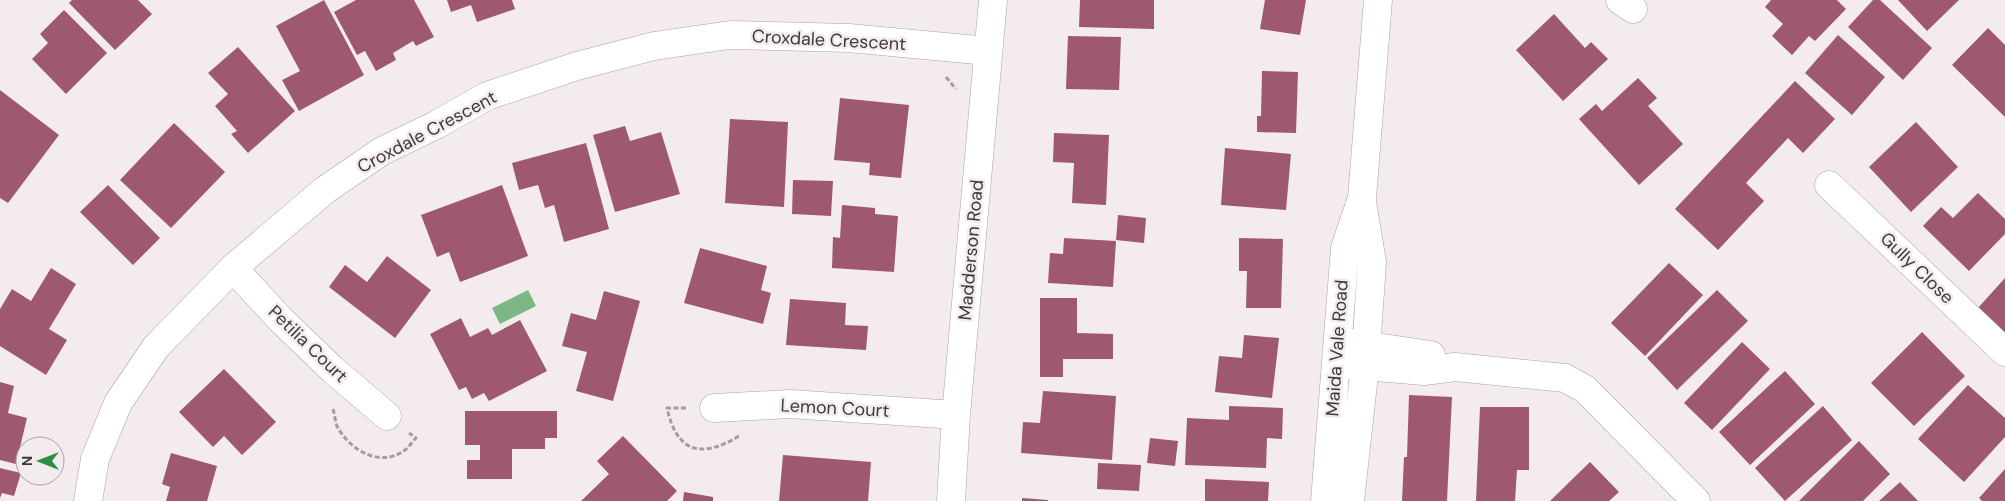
<svg xmlns="http://www.w3.org/2000/svg" width="2005" height="501" viewBox="0 0 2005 501" font-family="'DM Sans',sans-serif">
<rect width="100%" height="100%" fill="#f3ebed"/>
<path fill="#7cb683" d="M528,290L536,306L500,324L492,308Z"/>
<path fill="#9e5971" d="M72,0H138L152,14L115,50L69,3Z
M324,0L364,75L299,111L282,80L300,71L276,26Z
M356,0H414L434,37L416,46L413,41L393,53L396,60L376,71L365,51L357,55L334,12Z
M447,0H512L515,9L477,22L471,5L451,12Z
M1080,0H1154V29L1079,27Z
M1265,0H1306L1300,35L1260,29Z
M1771,0H1837L1846,9L1815,41L1809,36L1792,55L1772,36L1783,24L1765,7Z
M1873,0H1880L1932,48L1903,80L1848,27Z
M1898,0H1959L1927,31Z
M64,10L107,53L66,94L32,59L48,43L40,34Z
M1554,14L1585,48L1591,42L1608,59L1563,101L1516,50Z
M1988,28L2005,45V117L1952,65Z
M1838,35L1885,77L1852,115L1805,73Z
M1068,36L1121,37L1119,90L1066,89Z
M238,47L295,111L248,153L231,134L237,131L215,106L228,94L208,73Z
M1262,71L1298,72L1296,133L1257,132V116H1261Z
M1638,78L1657,98L1648,106L1683,144L1639,185L1579,119L1596,104L1602,111Z
M1795,81L1835,119L1803,153L1788,138L1746,183L1764,201L1718,250L1675,209Z
M0,90L59,135L8,203L0,198Z
M840,98L909,105L901,178L869,175L870,163L834,160Z
M730,119L788,122L784,207L725,203Z
M1916,122L1958,167L1911,212L1869,167Z
M174,123L225,172L171,228L120,180Z
M625,126L630,141L661,132L680,194L615,212L593,135Z
M1054,133L1109,135L1106,205L1072,203L1074,163L1053,162Z
M586,143L609,229L564,242L554,205L545,208L538,185L519,190L512,163Z
M1225,148L1291,154L1286,210L1221,205Z
M793,180L833,181L831,216L792,214Z
M108,185L160,238L133,265L80,212Z
M502,185L528,256L460,282L449,252L437,257L421,215Z
M1978,193L2005,219V234L1969,271L1923,226L1941,207L1953,218Z
M842,205L875,208V214L898,216L894,272L832,268L833,237L840,238Z
M1118,215L1146,218L1144,243L1116,240Z
M1064,238L1116,241L1113,287L1048,283L1050,253L1063,254Z
M1239,238L1283,239L1281,308H1246L1247,271H1239Z
M700,248L767,266L761,290L771,293L763,324L684,303Z
M387,256L431,290L395,338L329,287L345,265L367,282Z
M1669,263L1703,295L1645,356L1611,323Z
M51,268L76,284L49,329L67,340L46,375L0,346V309L12,289L31,301Z
M2005,278V335L1977,309Z
M1717,290L1748,321L1677,390L1647,358Z
M604,291L640,301L613,401L576,391L587,352L562,346L571,313L596,320Z
M1040,298H1077V333L1113,334V359H1063V377H1040Z
M790,299L846,303L845,325L868,326L866,350L786,345Z
M461,318L470,337L488,328L492,335L520,320L547,371L489,401L484,393L472,399L466,387L459,390L430,334Z
M1922,332L1965,376L1914,426L1871,383Z
M1244,335L1279,338L1272,398L1215,392L1219,356L1242,358Z
M1742,342L1770,369L1712,430L1684,403Z
M224,369L276,422L242,455L224,436L213,447L179,412Z
M1785,371L1815,404L1750,465L1719,432Z
M0,382L14,386L8,413L27,418L16,464L0,460Z
M1968,385L2005,418V437L1964,482L1918,439Z
M1043,391L1116,396L1112,460L1021,453L1023,422L1040,423Z
M1409,395L1452,397L1447,501H1402L1404,457H1407Z
M1229,406L1283,408L1282,439L1267,438L1266,468L1185,465L1187,418L1229,420Z
M1823,406L1852,440L1785,501L1755,468Z
M1480,407H1529V470H1517L1515,501H1476Z
M465,411H557V438H545V449H512V479H467V460H480V445H465Z
M623,436L677,491L667,501H581L609,474L597,461Z
M1150,438L1178,441L1175,466L1147,463Z
M1859,441L1890,474L1863,501H1799Z
M171,453L217,466L207,501H166L170,487L162,484Z
M783,455L871,462L868,501H779Z
M1590,462L1619,492L1609,501H1550Z
M1098,463L1141,465L1139,491L1097,489Z
M0,468L21,473L14,496L2,493L0,498Z
M2005,469V501H1982L1979,498Z
M1205,479L1269,482L1268,501H1205Z
M1900,482L1918,501H1879Z
M684,492L713,497V501H683Z
M1022,498L1048,500V501H1022Z"/>
<g fill="none" stroke-linecap="round" stroke-linejoin="round">
<defs>
<path id="minor" d="M1620,0L1633,9
M1829,185L2005,352
M233,268L281,320L333,370L387,416
M1342,342L1431,355
M1341,364L1424,371L1455,367L1565,378L1585,389L1696,501
M714,408L790,404L956,415
M88,501L95,459L118,403L156,347L233,268L325,190L382,151L438,124L487,96L577,66L654,46L730,35L849,38L988,51
M951,501L956,415L993,0"/>
<path id="major" d="M1325,501L1345,248L1362,198L1378,0
M1350,501L1365,366L1372,262L1362,202"/>
</defs>
<use href="#minor" stroke="#aaa2a4" stroke-width="29"/>
<use href="#major" stroke="#aaa2a4" stroke-width="29"/>
<path stroke="#a39d9e" stroke-width="3" stroke-dasharray="5 2.5" stroke-linecap="butt" d="M946,77L956,89
M686,408H667C677,453 701,459 739,436
M333,409C335,415 335,423 338,428C351,451 381,468 405,450C409,447 412,442 416,438L409,433"/>
<use href="#minor" stroke="#fff" stroke-width="28"/>
<use href="#major" stroke="#fff" stroke-width="28"/>
</g>
<g text-anchor="middle" stroke-width="5" stroke-linejoin="round" paint-order="stroke">
<g font-size="18" fill="#3d3a3b" stroke="#f3ebed">
<text transform="translate(829 40) rotate(3)" y="6">Croxdale Crescent</text>
<text transform="translate(427 132) rotate(-28)" y="6">Croxdale Crescent</text>
<text transform="translate(971 250) rotate(-85)" y="6">Madderson Road</text>
<text transform="translate(1917 268) rotate(44)" y="6">Gully Close</text>
<text transform="translate(308 344) rotate(44)" y="6">Petilia Court</text>
<text transform="translate(1337 348) rotate(-86)" y="6">Maida Vale Road</text>
<text transform="translate(835 408) rotate(3)" y="6">Lemon Court</text>
</g>
</g>
<g transform="translate(40 461) rotate(270)"><circle r="24" fill="#f3ebed" stroke="#aaa4a6"/>
<path d="M0-4L9 19L0 12L-9 19Z" fill="#2d8f43"/>
<text y="-8" font-size="14" font-weight="bold" text-anchor="middle" fill="#3d3a3b">N</text>
</g>
</svg>
